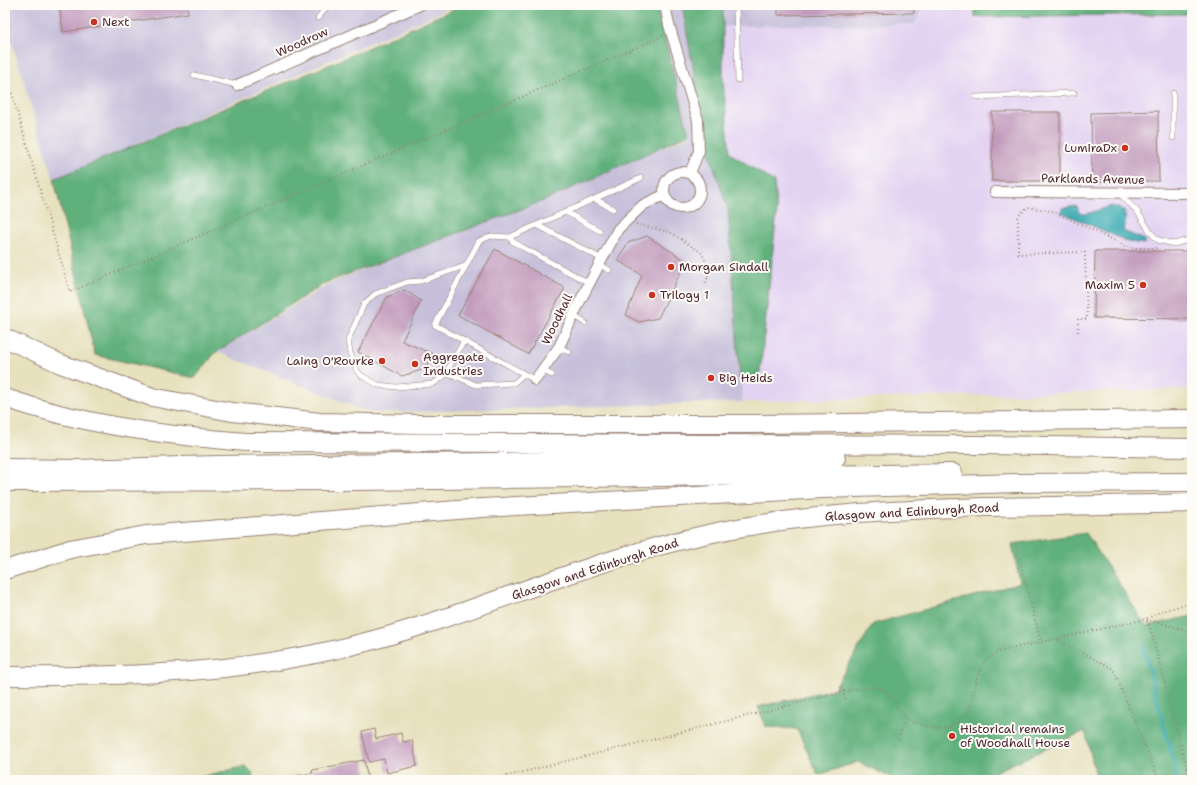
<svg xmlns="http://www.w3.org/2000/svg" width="1197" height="785" viewBox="0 0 1197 785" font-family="'Shantell Sans',sans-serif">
<rect width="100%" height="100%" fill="#fdfcf7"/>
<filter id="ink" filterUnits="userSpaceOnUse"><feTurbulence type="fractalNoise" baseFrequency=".025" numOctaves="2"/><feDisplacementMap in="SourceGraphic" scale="8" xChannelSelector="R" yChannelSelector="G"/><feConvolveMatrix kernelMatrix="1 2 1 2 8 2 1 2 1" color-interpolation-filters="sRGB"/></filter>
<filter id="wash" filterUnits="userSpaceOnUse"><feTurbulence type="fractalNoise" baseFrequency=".012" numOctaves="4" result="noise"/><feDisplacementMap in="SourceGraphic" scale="16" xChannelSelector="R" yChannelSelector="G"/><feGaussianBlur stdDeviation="0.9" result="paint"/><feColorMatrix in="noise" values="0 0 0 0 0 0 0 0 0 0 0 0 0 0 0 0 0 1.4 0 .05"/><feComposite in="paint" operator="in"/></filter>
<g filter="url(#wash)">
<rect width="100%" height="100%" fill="#e7e1be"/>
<path fill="#e3d3f2" d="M1073,5H1192V389L743,402L740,379L760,374L777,211L774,182L730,153L723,81V26L914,24L925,7Z"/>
<path fill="#c6c0da" d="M5,5H457L54,180L5,20Z
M657,5H1073L925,7L914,24L723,26V81L730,153L774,182L777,211L760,374L740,379L743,402L371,413L217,352L331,283L690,136Z"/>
<path fill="#61b07b" stroke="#566853" d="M463,5H656L689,134L548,199L325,283L215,353L195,378L95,355L54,179L331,64Z
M682,5H723V80L730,153L774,182L777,211L760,374L740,379L728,209L707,146Z
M1192,5V14L975,17V6Z
M1086,533L1146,626L1192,616V780H1097L1085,731L977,780H896L858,762L818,775L797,729L766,727L758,707L834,689L873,624L1020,583L1012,544Z
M246,766L253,773L252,780H188Z"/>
<path fill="#3aacb3" stroke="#42666f" d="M1077,206L1079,213L1086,214L1111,206L1124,210L1126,220L1123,231L1145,240V244L1129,242L1061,212L1062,208Z"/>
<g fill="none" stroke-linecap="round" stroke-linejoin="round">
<path stroke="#3aacb3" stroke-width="3" d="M1143,645L1178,780"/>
</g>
<g id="blocks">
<path fill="#c19abc" d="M59,5H187L188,13L63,32Z
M778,5H914V13L778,15Z
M1158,111L1159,181L1092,182L1091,113Z
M992,112H1060V181H992Z
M647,236L686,261L658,318L639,322L626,315L642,275L617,260L628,243Z
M495,249L565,288L528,354L458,315Z
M1095,251H1192V319L1094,318Z
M405,290L421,301L402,341L433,354L425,369L402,376L358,352L387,297Z
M374,729L376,739L401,733L403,742L412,740L417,766L387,773L384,759L369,762L362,732Z
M364,760L368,780H348L347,778L333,780H295V776L313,773L312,770Z"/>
</g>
</g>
<g filter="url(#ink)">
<use href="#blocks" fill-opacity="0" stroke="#988074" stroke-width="1"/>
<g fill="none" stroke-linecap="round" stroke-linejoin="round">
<defs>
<path id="lane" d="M736,5L738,80
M318,18L328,5
M194,75L237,85
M1173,93V138
M976,97L1074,93
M1120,194L1137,211L1151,233L1158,240L1174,244L1192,239
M595,199L613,209
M566,212L600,231
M537,225L602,259
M510,237L491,236L479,241L435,325L535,380
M599,264L609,270
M589,283L522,247L512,241L510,237L641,178
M573,315L585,323
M464,341L444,376L433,384L396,387L378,385L362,376L357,371L350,353L348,340L364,304L375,294L407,282L421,281L465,266
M559,347L569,352
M542,370L552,375
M446,372L476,385L514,383L524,374"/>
<path id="street" d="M665,5L669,25L698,120L699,151L690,173
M237,85L420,5
M664 190a18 18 0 1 1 36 0a18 18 0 1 1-36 0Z
M995,192L1192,193
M535,380L559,347L579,303L618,229L643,205L664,195"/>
<path id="highway" d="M5,338L61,364L152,397L232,412L320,422L419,424H753L1192,419
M5,398C83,425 163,435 245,442L980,445L1192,448
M5,468L76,469L218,465L836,458
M5,482L358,481L953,473
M5,570L70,549L146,535L482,508L822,489L1017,483L1192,482
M5,676C128,677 247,674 366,642C482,611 591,559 708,534C800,514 892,510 986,507C1054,506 1123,505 1192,503"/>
</defs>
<use href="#lane" stroke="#988074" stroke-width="6"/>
<use href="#street" stroke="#988074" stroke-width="12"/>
<use href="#highway" stroke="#988074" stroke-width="20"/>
<path stroke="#988074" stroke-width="2" stroke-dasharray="1 3" stroke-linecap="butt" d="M5,70L70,292L663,36
M636,224L670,232L702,253L709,269L708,277L705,284
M1078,332V319H1087L1085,252L1018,254V216L1028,207L1052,211L1130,248H1158
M1016,546L1041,643
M1058,640L1113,669L1159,780
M841,687L846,700
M899,740L900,732L906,719
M491,780L850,690C860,689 874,685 883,690C898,697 896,715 913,722C926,727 939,730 952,725C980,716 969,680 985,661C988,657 996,654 1000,651L1146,619L1192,632
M1190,780L1151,631L1146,619L1160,612L1192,602"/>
<use href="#lane" stroke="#fff" stroke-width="5"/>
<use href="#street" stroke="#fff" stroke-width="10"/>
<use href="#highway" stroke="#fff" stroke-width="18"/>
</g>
</g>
<g fill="#c8321e" stroke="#fdfcf7" stroke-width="1.5">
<circle cx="94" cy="22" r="4"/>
<circle cx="1125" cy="148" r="4"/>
<circle cx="671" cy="267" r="4"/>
<circle cx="1143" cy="285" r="4"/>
<circle cx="652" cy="295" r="4"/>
<circle cx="382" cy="361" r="4"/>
<circle cx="415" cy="364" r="4"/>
<circle cx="711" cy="378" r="4"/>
<circle cx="952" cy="736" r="4"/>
</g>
<g text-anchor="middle" stroke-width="4" stroke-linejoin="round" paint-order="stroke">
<g font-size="12" fill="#4a1f2b" stroke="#fdfcf7" text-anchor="start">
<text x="102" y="26">Next</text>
<text x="1117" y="152" text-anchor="end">LumiraDx</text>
<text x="679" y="271">Morgan Sindall</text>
<text x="1135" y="289" text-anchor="end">Maxim 5</text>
<text x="660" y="299">Trilogy 1</text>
<text x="423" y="361">Aggregate<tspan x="423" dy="14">Industries</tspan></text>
<text x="374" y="365" text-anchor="end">Laing O'Rourke</text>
<text x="719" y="382">Big Heids</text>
<text x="960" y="733">Historical remains<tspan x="960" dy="14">of Woodhall House</tspan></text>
</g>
<g font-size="12" fill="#4a1f2b" stroke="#fdfcf7">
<text transform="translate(302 42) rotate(-24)" y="4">Woodrow</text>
<text transform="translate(1093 179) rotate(1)" y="4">Parklands Avenue</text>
<text transform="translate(557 319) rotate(-64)" y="4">Woodhall</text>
<text transform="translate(912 512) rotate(-3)" y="4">Glasgow and Edinburgh Road</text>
<text transform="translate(595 569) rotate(-18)" y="4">Glasgow and Edinburgh Road</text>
</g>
</g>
<rect width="1197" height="785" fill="none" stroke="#fdfcf7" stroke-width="20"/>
</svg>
